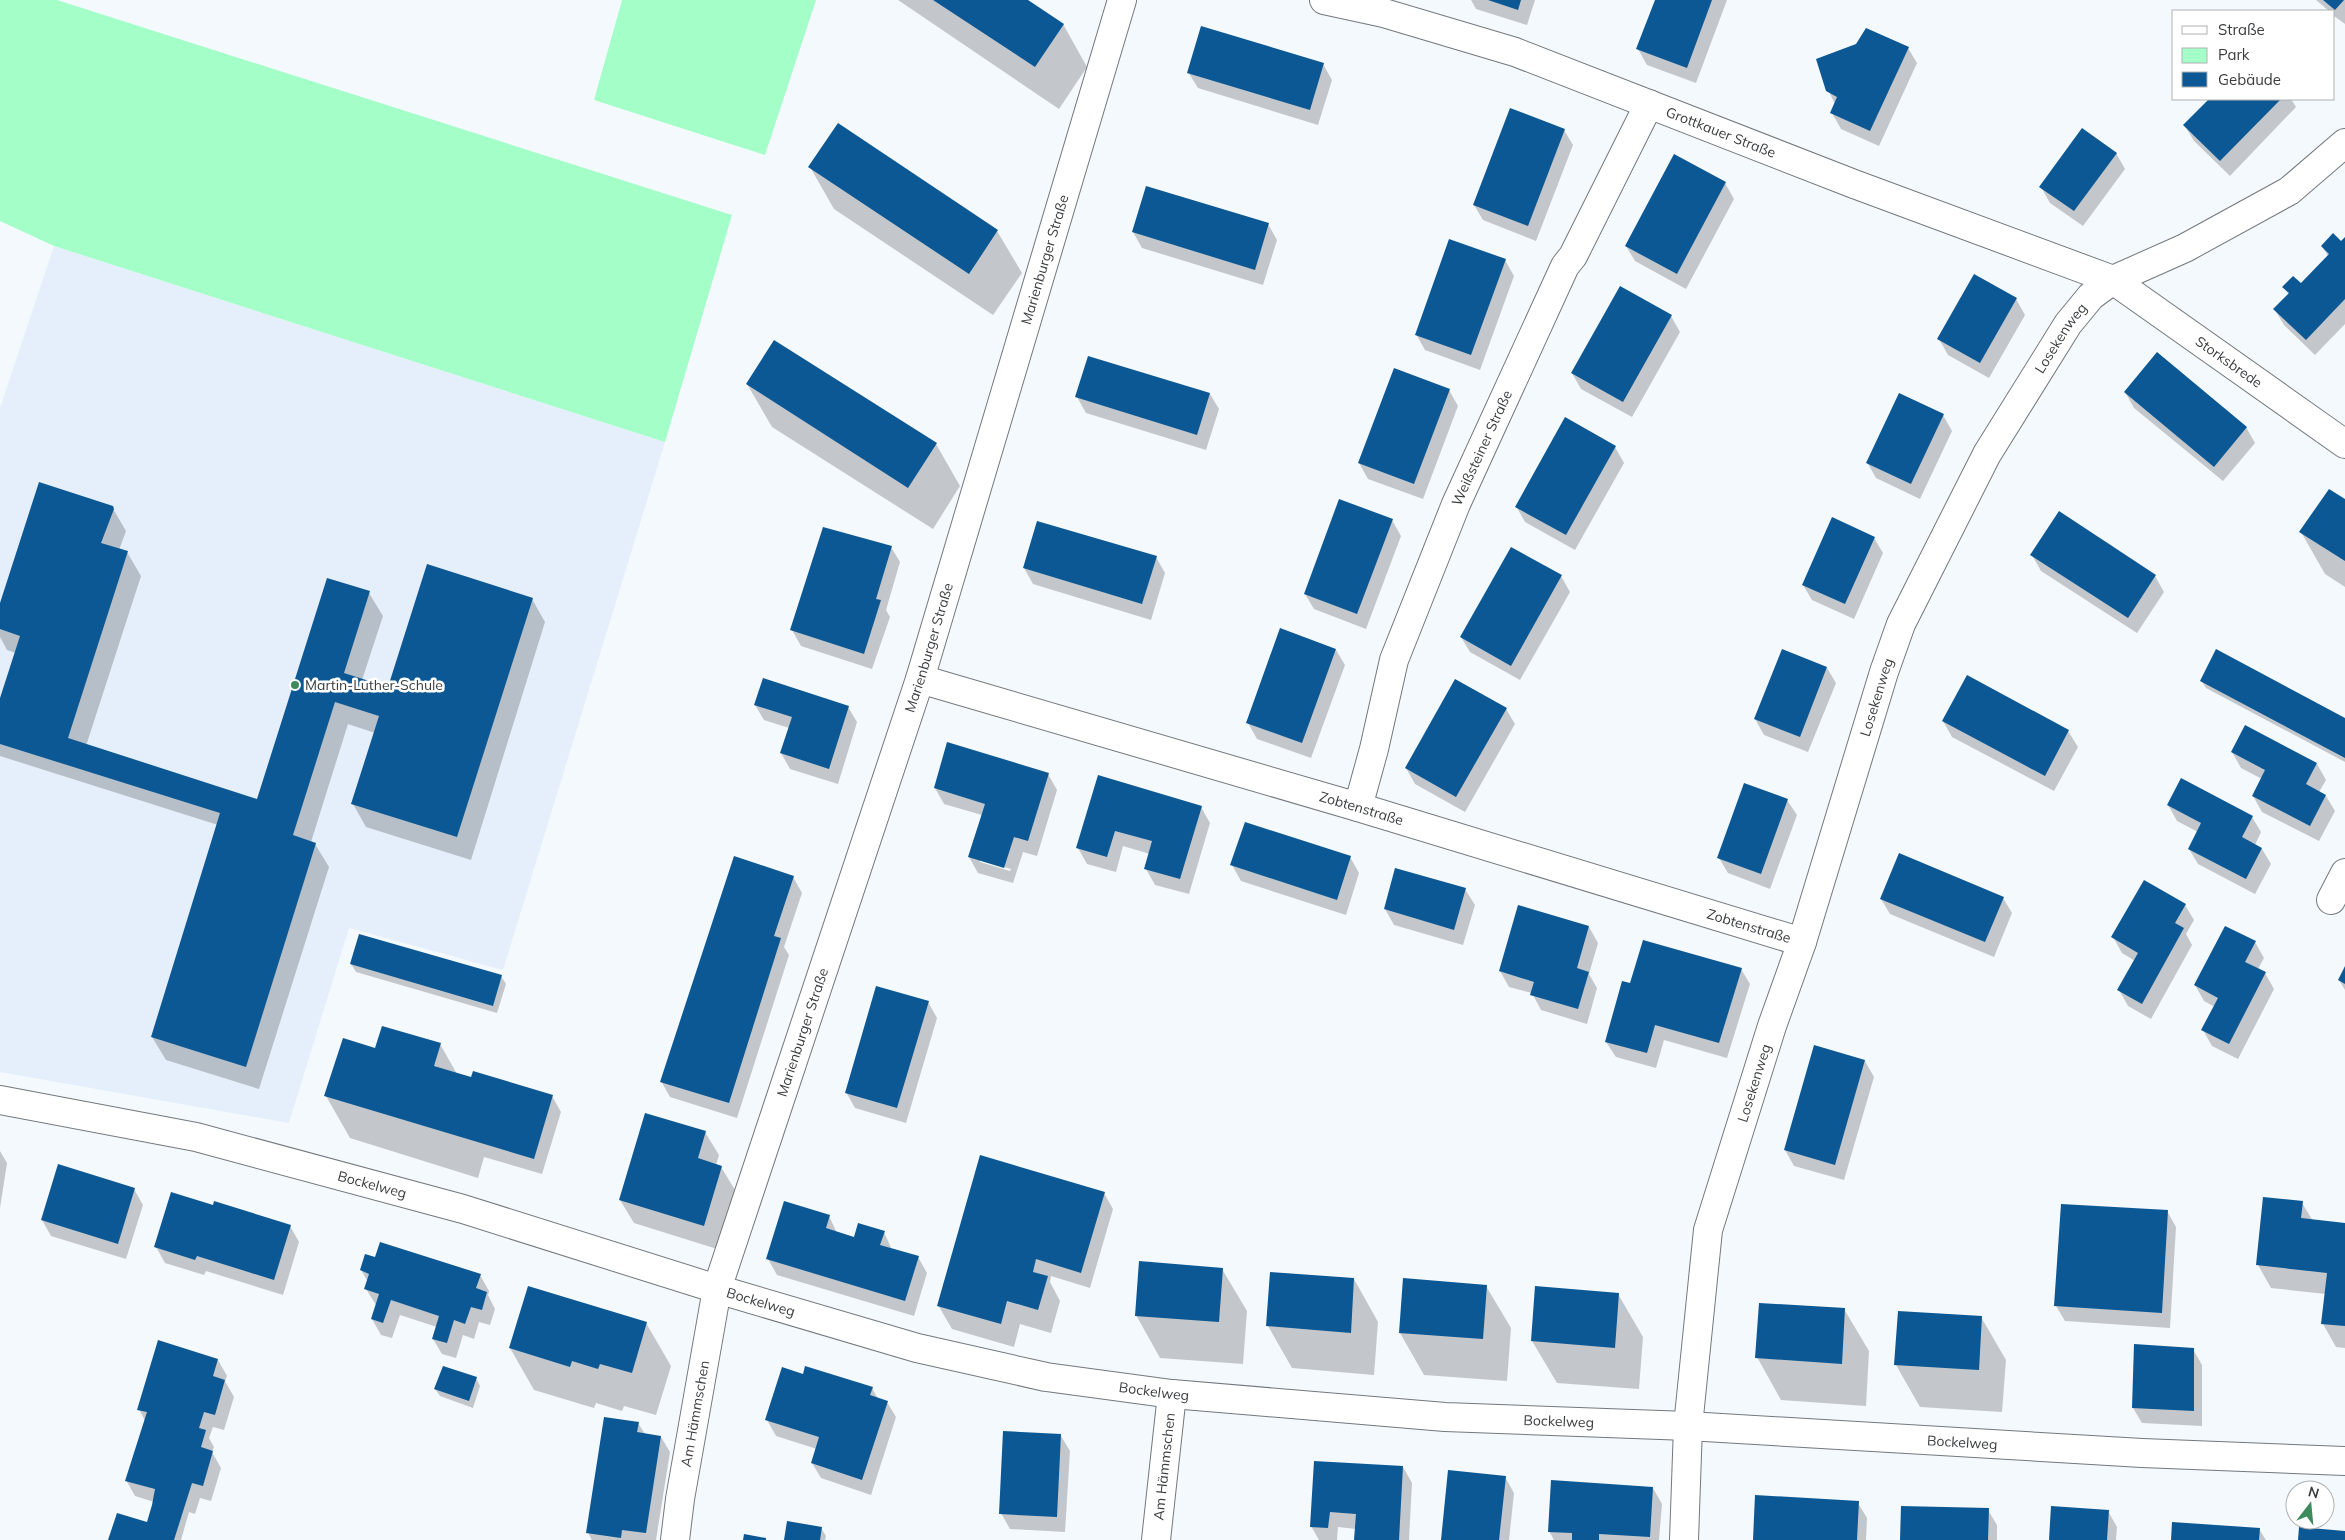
<svg xmlns="http://www.w3.org/2000/svg" width="2345" height="1540" viewBox="0 0 2345 1540" font-family="Mulish,sans-serif">
<rect width="100%" height="100%" fill="#f4f9fe"/>
<path fill="#e4effb" d="M54,246L665,442L503,970L349,928L289,1123L0,1072V408Z"/>
<path fill="#a4fec8" d="M0,0H57L732,215L665,442L54,246L0,221Z
M622,0H816L765,155L594,100Z"/>
<path fill="#0003" fill-rule="evenodd" d="M898,0H1026L1063,24L1087,67L1059,109Z
M1471,0H1535L1527,25L1476,9Z
M1656,0H1727L1696,83L1647,65L1638,49Z
M2316,0H2345V24L2334,16V11H2329Z
M1908,48L1917,63L1879,146L1841,129L1832,113L1835,104L1828,90Z
M1323,64L1332,80L1318,125L1198,88L1188,72Z
M2211,99H2291L2296,107L2230,176L2194,141L2185,126Z
M1564,130L1573,145L1536,241L1483,220L1474,205Z
M2116,153L2125,169L2083,226L2050,203L2041,187Z
M810,167L997,231L1022,273L993,315L834,209Z
M1725,183L1734,199L1686,289L1635,261L1626,246Z
M1268,224L1277,240L1263,285L1142,248L1133,232Z
M2345,238V324L2315,355L2284,325L2275,310L2289,295L2284,287L2301,284L2328,256L2322,246L2341,243Z
M1505,260L1514,276L1480,370L1425,350L1416,334Z
M2016,299L2025,315L1989,378L1948,355L1939,339Z
M1671,316L1680,332L1632,417L1581,389L1572,373Z
M747,384L936,444L960,486L933,529L772,427Z
M1449,390L1458,406L1423,499L1368,479L1359,463Z
M2125,392L2246,427L2255,443L2223,481L2134,408Z
M1210,394L1219,409L1206,450L1086,413L1077,397Z
M1943,415L1952,431L1920,499L1876,478L1867,462Z
M1615,447L1624,463L1575,550L1525,522L1516,506Z
M2345,501V587L2325,574L2301,532Z
M112,507L126,531L119,550L127,552L141,576L86,746L258,800L369,593L383,616L362,680L389,688L532,599L545,622L471,860L366,827L353,804L375,733L348,724L311,842L315,844L329,867L259,1089L166,1060L152,1037L218,825L0,756V702L16,653L7,650L0,637V607Z
M2059,513L2155,576L2164,592L2137,633L2041,571L2032,555Z
M1392,520L1401,536L1366,629L1314,609L1305,594Z
M1874,538L1883,553L1854,619L1812,600L1803,585Z
M891,547L900,562L886,610L890,617L872,669L801,646L792,630Z
M1156,557L1165,573L1151,620L1033,584L1024,568Z
M1561,576L1570,592L1520,680L1470,652L1461,637Z
M1336,650L1345,665L1311,758L1257,739L1248,723Z
M1827,668L1836,683L1808,752L1764,735L1755,719Z
M2201,680L2345,719V762L2206,688Z
M755,705L848,707L857,722L838,784L790,769L781,753L789,728L764,720Z
M1506,709L1515,724L1465,812L1415,784L1406,768Z
M1943,721L2068,731L2078,747L2054,791L1952,737Z
M2246,727L2317,764L2326,780L2319,792L2326,796L2335,811L2319,841L2262,812L2253,796L2262,779L2241,768L2232,752Z
M1048,774L1057,790L1037,856L1023,852L1013,883L978,873L969,857L982,815L944,804L935,788ZM980,860L1011,869L1010,871L980,862Z
M1099,777L1201,807L1210,823L1189,894L1155,885L1146,869L1150,854L1123,846L1116,872L1087,864L1078,848Z
M1787,800L1797,815L1770,889L1728,873L1719,858Z
M2168,805L2252,817L2261,832L2255,845L2262,849L2271,864L2255,894L2198,864L2189,849L2198,832L2177,821Z
M1350,857L1359,873L1346,915L1241,881L1232,865Z
M793,877L802,893L784,947L789,955L737,1118L670,1097L661,1081Z
M1465,889L1475,905L1463,945L1394,925L1385,909Z
M2003,898L2012,913L1994,957L1890,914L1881,899Z
M2185,905L2194,920L2186,934L2192,945L2151,1019L2128,1006L2119,990L2135,961L2122,953L2113,937Z
M1589,927L1598,943L1589,974L1597,988L1587,1024L1541,1010L1532,993L1509,987L1500,971Z
M2255,942L2264,958L2258,969L2265,973L2274,989L2238,1059L2212,1046L2203,1030L2215,1007L2204,1001L2195,985Z
M351,964L501,976L506,984L497,1013L356,972Z
M1741,969L1750,984L1727,1058L1664,1040L1656,1068L1616,1057L1606,1042L1631,985Z
M2345,969V990L2339,980Z
M928,1002L937,1018L906,1123L855,1108L846,1092Z
M440,1044L457,1074L552,1096L561,1112L542,1174L484,1157L478,1178L350,1138L326,1096L376,1049Z
M1815,1046L1865,1061L1874,1077L1844,1180L1794,1166L1785,1150Z
M705,1132L719,1155L716,1165L721,1167L735,1190L717,1249L634,1223L620,1200Z
M0,1151L7,1163L0,1208Z
M134,1189L143,1205L126,1259L51,1236L42,1220Z
M1104,1193L1113,1209L1090,1288L1051,1276L1050,1282L1060,1301L1051,1333L1020,1324L1014,1347L952,1329L938,1305Z
M2302,1203L2313,1221L2345,1224V1348L2336,1347L2323,1324L2326,1294L2271,1288L2258,1265Z
M214,1206L290,1226L299,1242L283,1295L206,1271L204,1275L165,1263L156,1247Z
M2167,1211L2176,1227L2170,1328L2065,1321L2056,1306Z
M829,1216L837,1233L855,1239L884,1232L892,1250L918,1257L927,1273L914,1316L777,1275L768,1259Z
M376,1258L480,1275L489,1291L488,1295L495,1309L490,1325L479,1322L474,1339L463,1335L456,1358L442,1354L433,1339L437,1327L400,1315L392,1338L381,1335L372,1319L376,1305L366,1289L368,1282L361,1270Z
M1222,1269L1247,1311L1243,1364L1160,1358L1136,1315Z
M1354,1279L1378,1322L1374,1375L1292,1368L1268,1326Z
M1486,1286L1511,1328L1507,1381L1424,1375L1400,1333Z
M1618,1294L1643,1337L1639,1389L1557,1383L1532,1341Z
M1844,1309L1869,1351L1866,1406L1781,1400L1757,1357Z
M1981,1317L2006,1360L2002,1412L1920,1407L1896,1365Z
M646,1323L671,1366L656,1415L624,1406L622,1411L596,1403L594,1408L534,1390L510,1348Z
M2193,1349L2202,1365V1426L2142,1423L2133,1408Z
M218,1360L227,1376L225,1381L234,1397L224,1430L213,1427L209,1438L214,1447L212,1452L221,1468L211,1501L200,1498L195,1514L189,1512L181,1540H110L148,1524L154,1502L135,1496L126,1480L145,1421L139,1409Z
M803,1375L872,1388L878,1399L887,1402L896,1417L871,1495L821,1478L812,1463L817,1449L776,1436L767,1420Z
M476,1378L480,1386L473,1408L440,1396L435,1389Z
M638,1423L645,1434L661,1437L670,1452L656,1540H592L588,1533Z
M1061,1436L1070,1451L1065,1532L1010,1529L1001,1513Z
M1315,1462L1403,1467L1412,1483L1409,1540H1356V1529L1338,1527L1337,1540H1319L1311,1526Z
M1505,1477L1514,1493L1509,1540H1442Z
M1653,1488L1662,1504L1659,1540H1554L1549,1531Z
M1858,1503L1867,1518L1866,1540H1754Z
M1988,1510L1997,1525V1540H1901Z
M2108,1511L2117,1527L2116,1540H2050Z
M821,1528L826,1536L825,1540H786Z
M2259,1529L2266,1540H2172Z"/>
<path fill="#0c5894" d="M933,0H1028L1064,24L1035,67Z
M1488,0H1521L1518,10Z
M1655,0H1712L1687,68L1636,49Z
M2323,0H2344L2335,10Z
M1201,26L1324,63L1310,110L1187,73Z
M1866,28L1909,47L1870,131L1830,113L1837,97L1826,91L1816,59L1856,44Z
M2209,99H2281L2220,161L2183,125Z
M1510,108L1565,129L1528,226L1473,205Z
M838,123L998,230L969,274L808,167Z
M2082,128L2117,153L2074,211L2039,187Z
M1674,154L1726,182L1677,274L1625,246Z
M1146,186L1269,223L1255,270L1132,232Z
M2333,233L2341,241L2345,237V299L2306,340L2273,309L2289,293L2282,287L2293,276L2301,283L2329,254L2321,246Z
M1449,239L1506,259L1471,355L1415,335Z
M1974,274L2017,298L1980,363L1937,339Z
M1620,286L1672,315L1623,402L1571,373Z
M774,340L937,443L908,488L746,384Z
M2157,352L2247,427L2214,467L2124,392Z
M1088,356L1210,393L1197,435L1075,397Z
M1394,368L1450,389L1414,484L1358,463Z
M1899,393L1944,414L1911,484L1866,463Z
M1565,417L1616,446L1566,535L1515,507Z
M39,482L113,506L114,509L101,543L128,551L68,738L257,799L327,578L370,591L344,673L388,687L427,564L533,598L457,837L351,804L379,716L335,702L293,835L316,843L246,1067L151,1037L220,813L0,744V698L20,636L0,629V603Z
M2329,489L2345,499V561L2299,532Z
M1339,499L1393,519L1357,614L1304,594Z
M2059,511L2156,575L2128,618L2030,555Z
M1832,517L1875,537L1845,604L1802,585Z
M1037,521L1157,556L1142,604L1023,568Z
M823,527L892,546L876,599L881,600L864,654L790,630Z
M1511,547L1562,575L1511,666L1460,637Z
M1280,628L1336,649L1302,743L1246,723Z
M1782,649L1827,667L1800,737L1754,719Z
M2216,649L2345,718V758L2200,681Z
M1967,675L2069,730L2045,776L1942,721Z
M763,678L849,706L829,769L780,753L792,717L754,705Z
M1455,679L1507,708L1456,797L1405,768Z
M2245,725L2317,763L2306,784L2326,795L2310,826L2252,796L2265,770L2231,752Z
M947,742L1049,773L1028,841L1014,837L1004,868L968,857L985,804L934,788Z
M1098,775L1202,806L1180,879L1144,869L1152,841L1115,831L1107,857L1076,848Z
M2181,778L2253,816L2242,837L2262,848L2246,879L2188,849L2201,823L2167,805Z
M1744,783L1788,799L1761,874L1717,858Z
M1245,822L1351,856L1337,900L1230,865Z
M1899,853L2004,897L1985,942L1880,899Z
M734,856L794,876L774,936L781,938L729,1103L660,1082Z
M1395,868L1466,888L1454,930L1384,909Z
M2144,880L2186,904L2175,923L2184,928L2142,1004L2117,990L2138,953L2111,937Z
M1518,905L1589,926L1577,968L1589,972L1578,1009L1530,995L1534,982L1499,971Z
M2225,926L2256,941L2245,962L2266,972L2229,1044L2201,1030L2218,998L2194,985Z
M359,934L502,975L493,1006L350,964Z
M1643,940L1742,968L1719,1043L1655,1025L1647,1053L1605,1042L1622,981L1630,983Z
M2345,966V984L2338,980Z
M876,986L929,1001L897,1108L845,1093Z
M382,1026L441,1043L434,1066L471,1077L473,1071L553,1095L534,1159L324,1096L343,1038L375,1048Z
M1814,1045L1865,1060L1835,1165L1784,1150Z
M645,1113L706,1131L698,1158L722,1166L704,1226L619,1200Z
M980,1155L1105,1192L1081,1273L1036,1259L1033,1272L1048,1276L1038,1310L1007,1301L1001,1324L937,1306Z
M58,1164L135,1188L118,1244L41,1220Z
M171,1192L213,1205L214,1201L291,1225L274,1280L197,1256L195,1260L154,1247Z
M2263,1197L2303,1201L2301,1218L2345,1223V1326L2321,1324L2327,1273L2256,1265Z
M784,1201L830,1215L826,1228L854,1237L858,1223L885,1231L880,1245L919,1256L905,1301L766,1259Z
M2061,1204L2168,1210L2162,1313L2054,1306Z
M380,1242L481,1274L476,1288L487,1292L482,1310L471,1307L465,1324L454,1320L447,1343L432,1339L439,1316L391,1300L383,1323L371,1319L379,1294L364,1289L369,1274L360,1270L365,1254L375,1257Z
M1139,1261L1223,1268L1219,1322L1135,1316Z
M1270,1272L1354,1278L1351,1333L1266,1326Z
M1403,1278L1487,1285L1483,1339L1399,1333Z
M528,1286L647,1322L632,1373L600,1364L598,1369L572,1361L570,1367L509,1348Z
M1535,1286L1619,1293L1615,1348L1531,1341Z
M1759,1303L1845,1308L1842,1364L1755,1358Z
M1898,1311L1982,1316L1979,1370L1894,1365Z
M158,1340L218,1359L213,1376L225,1380L215,1415L204,1412L199,1428L206,1430L201,1447L213,1451L203,1486L192,1483L174,1540H108L117,1513L147,1522L152,1505L155,1489L125,1481L147,1412L137,1410Z
M2134,1344L2194,1348V1411L2132,1408Z
M443,1366L477,1377L469,1401L434,1389Z
M805,1366L873,1387L870,1395L888,1401L862,1480L811,1463L819,1437L765,1420L782,1367L803,1374Z
M604,1417L639,1422L637,1432L661,1436L646,1533L622,1530L621,1538L586,1533Z
M1003,1431L1061,1434L1057,1517L999,1514Z
M1314,1461L1403,1466L1399,1540H1354L1356,1514L1330,1512L1328,1528L1310,1527Z
M1448,1470L1506,1476L1499,1540H1441Z
M1551,1480L1653,1487L1650,1537L1599,1534V1540H1572V1533L1548,1532Z
M1755,1495L1859,1501L1857,1540H1753Z
M1901,1506L1989,1508L1988,1540H1900Z
M2051,1506L2109,1510L2107,1540H2049Z
M787,1521L822,1527L820,1540H784Z
M2172,1522L2260,1528L2259,1540H2171Z
M2299,1527L2345,1531V1540H2298Z
M744,1534L766,1538V1540H743Z"/>
<g fill="none" stroke-linecap="round" stroke-linejoin="round">
<defs>
<g id="minor">
<path id="s1" d="M1324,0L1384,13L1515,52L1854,184L2113,280L2345,444"/>
<path id="s2" d="M920,679L1358,807L1802,942"/>
<path id="s3" d="M1358,807L1374,749L1394,660L1456,504L1565,266L1573,256L1649,104"/>
<path d="M2331,900L2345,873"/>
<path id="s4" d="M0,1100L196,1137L463,1209L717,1289L917,1348L1046,1377L1172,1394L1445,1417L1688,1426L2142,1453L2345,1461"/>
<path id="s5" d="M675,1540L680,1499L717,1289L920,679L1122,0"/>
<path id="s6" d="M1156,1540L1172,1394"/>
<path id="s7" d="M1684,1540L1688,1426L1708,1230L1772,1026L1802,942L1884,672L1901,624L1987,454L2068,324L2091,296L2113,280L2185,248L2289,191L2345,143"/>
</g>
</defs>
<use href="#minor" stroke="#72787d" stroke-width="30"/>
<use href="#minor" stroke="#fff" stroke-width="28"/>
</g>
<circle fill="#3c8b5c" stroke="#fff" stroke-width="2" cx="295" cy="685" r="5"/>
<g text-anchor="middle" stroke-width="5" stroke-linejoin="round" paint-order="stroke">
<g font-size="14" fill="#3a3c3e" stroke="#fff">
<text dy="5" stroke="none"><textPath href="#s1" startOffset="419">Grottkauer Straße</textPath></text>
<text dy="5" stroke="none"><textPath href="#s5" startOffset="1335">Marienburger Straße</textPath></text>
<text dy="5" stroke="none"><textPath href="#s7" startOffset="1275">Losekenweg</textPath></text>
<text dy="5" stroke="none"><textPath href="#s1" startOffset="980">Storksbrede</textPath></text>
<text dy="5" stroke="none"><textPath href="#s3" startOffset="381">Weißsteiner Straße</textPath></text>
<text dy="5" stroke="none"><textPath href="#s5" startOffset="930">Marienburger Straße</textPath></text>
<text dy="5" stroke="none"><textPath href="#s7" startOffset="870">Losekenweg</textPath></text>
<text dy="5" stroke="none"><textPath href="#s2" startOffset="460">Zobtenstraße</textPath></text>
<text dy="5" stroke="none"><textPath href="#s2" startOffset="865">Zobtenstraße</textPath></text>
<text dy="5" stroke="none"><textPath href="#s5" startOffset="525">Marienburger Straße</textPath></text>
<text dy="5" stroke="none"><textPath href="#s7" startOffset="465">Losekenweg</textPath></text>
<text dy="5" stroke="none"><textPath href="#s4" startOffset="382">Bockelweg</textPath></text>
<text dy="5" stroke="none"><textPath href="#s4" startOffset="788">Bockelweg</textPath></text>
<text dy="5" stroke="none"><textPath href="#s4" startOffset="1192">Bockelweg</textPath></text>
<text dy="5" stroke="none"><textPath href="#s5" startOffset="128">Am Hämmschen</textPath></text>
<text dy="5" stroke="none"><textPath href="#s4" startOffset="1598">Bockelweg</textPath></text>
<text dy="5" stroke="none"><textPath href="#s4" startOffset="2002">Bockelweg</textPath></text>
<text dy="5" stroke="none"><textPath href="#s6" startOffset="74">Am Hämmschen</textPath></text>
</g>
<g font-size="14" fill="#3a3c3e" stroke="#fff" text-anchor="start">
<text x="305" y="690">Martin-Luther-Schule</text>
</g>
</g>
<rect x="2172" y="10" width="162" height="90" fill="#ffffff" stroke="#b0b1b2"/>
<rect x="2182" y="26" width="25" height="8" fill="#ffffff" stroke="#b0b1b2"/>
<text x="2218" y="35" font-size="15" fill="#3a3c3e">Straße</text>
<rect x="2182" y="48" width="25" height="15" fill="#a4fec8" stroke="#b0b1b2"/>
<text x="2218" y="60" font-size="15" fill="#3a3c3e">Park</text>
<rect x="2182" y="72" width="25" height="15" fill="#0c5894" stroke="#b0b1b2"/>
<text x="2218" y="85" font-size="15" fill="#3a3c3e">Gebäude</text>
<g transform="translate(2310 1505) rotate(16)"><circle r="24" fill="#ffffff" stroke="#b0b1b2"/>
<path d="M0-4L9 19L0 12L-9 19Z" fill="#3c8b5c"/>
<text y="-8" font-size="14" font-weight="bold" text-anchor="middle" fill="#3a3c3e">N</text>
</g>
</svg>
